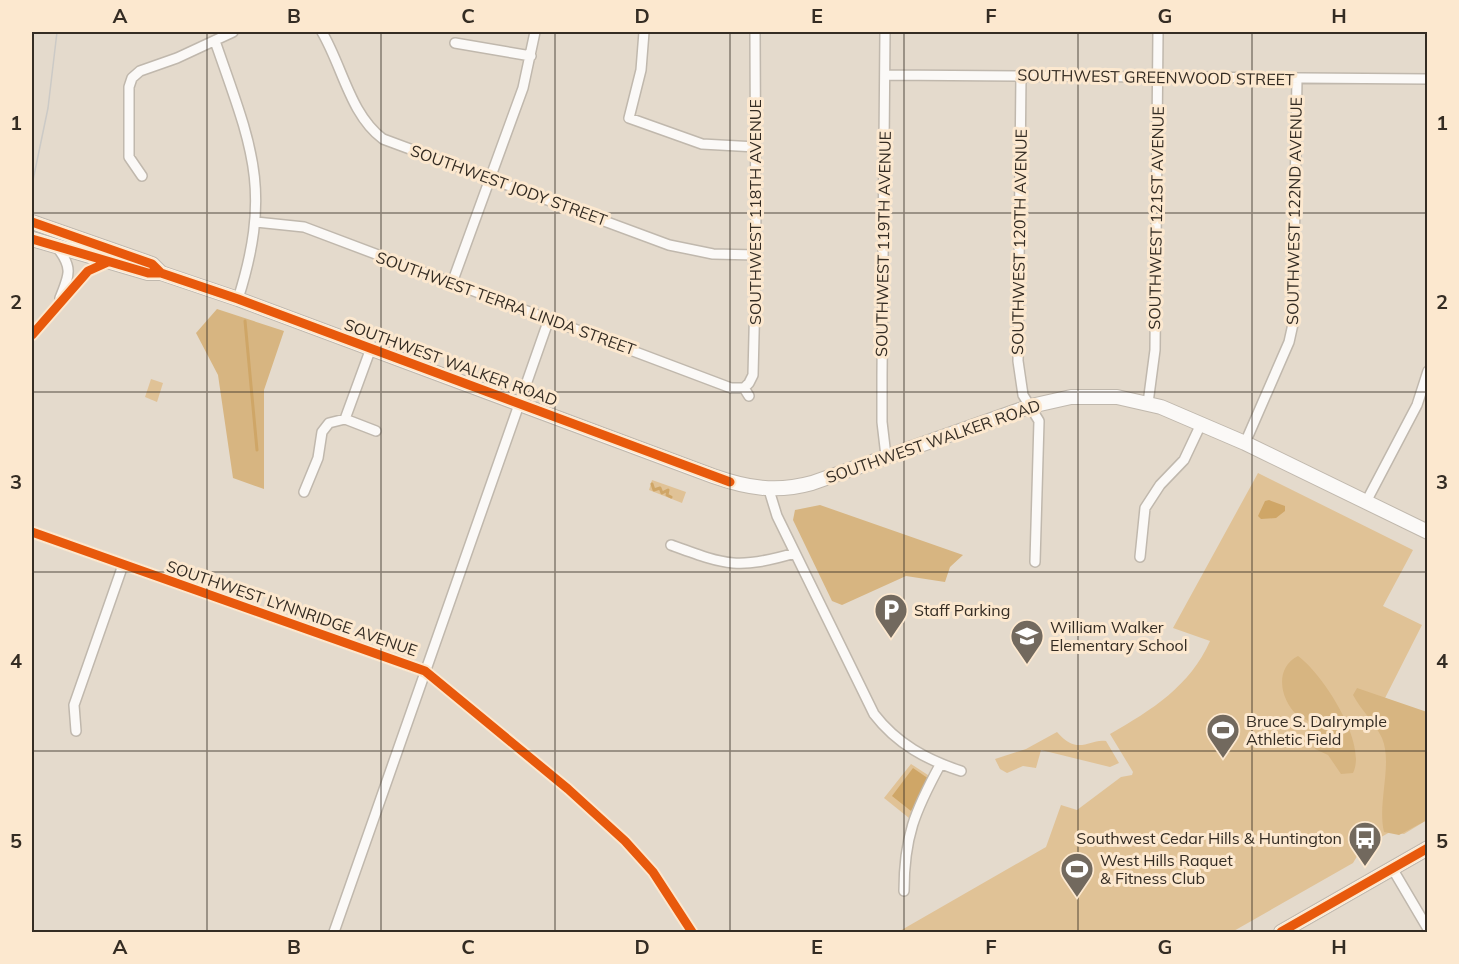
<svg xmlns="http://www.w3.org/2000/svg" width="1459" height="964" viewBox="0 0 1459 964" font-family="Mulish,sans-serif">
<rect width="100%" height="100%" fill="#e4dacc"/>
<path fill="#e0c296" d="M151,379L163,383L157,402L145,397Z
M1258,473L1413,550L1383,606L1422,625L1385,698L1427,714V820L1404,834L1390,832L1362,848L1353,863L1232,932H898L1046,847L1061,805L1077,810L1121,777L1132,775L1133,772L1110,734C1152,710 1190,686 1210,641L1173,628Z
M652,480L686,492L682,503L649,490Z
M1057,732C1079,757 1089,738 1106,741L1119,763L1110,767L1041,750L1036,768L1023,766L1007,773L1000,769L995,759L1026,749Z
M911,764L931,777L909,818L884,798Z"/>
<path fill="#d7b581" d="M217,309L284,331L264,390V489L233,478L218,375L196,333Z
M820,505L963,555L950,567L945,582L906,576L842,605L832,601L793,520L795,510Z
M1298,656C1322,673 1368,743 1353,773L1341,774L1328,755L1315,749C1312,741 1316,730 1309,722C1307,719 1301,718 1297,715C1280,699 1274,668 1298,656Z
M1357,688L1427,712V820L1399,835L1384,832C1377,803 1393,764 1382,738C1375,723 1361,710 1353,695Z"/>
<path fill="#cfa667" d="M1269,500L1285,506V511L1276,518L1261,519L1258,516L1265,501Z
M913,768L929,779L911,811L892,796Z"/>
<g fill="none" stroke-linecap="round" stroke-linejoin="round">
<path stroke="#cfa667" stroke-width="3" d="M245,321L257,450
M652,484L654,490L660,488L662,493L668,490L667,495L671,497"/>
<defs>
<path id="street" d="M322,32C343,68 350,114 383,139L669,245L713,254L756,255
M644,32L641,70L629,118L702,144L756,147
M885,32L882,375V422L886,456
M215,41C251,145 273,188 238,299
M455,43L531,56
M885,75L1428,79
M1021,75L1018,361L1023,395L1039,421L1035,562
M142,176L129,157V87L132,78L140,71L177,58L233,32
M256,222L304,227L731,388H744L749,396
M56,246C73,267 70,274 60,298
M452,283L523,88L535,32
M32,335L88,271L108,262
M744,388L749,383L753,375L756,255L755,32
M1148,403L1155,350L1158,32
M345,419L371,348
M1245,443L1289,342L1293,324L1297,78
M769,490L777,516L874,714C897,744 927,760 961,771
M304,492L318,458L322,432L329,423L345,419L376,431
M1366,502L1417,405L1428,371
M32,532L425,671L568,789L625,841L653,872L692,932
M671,545C726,565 737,570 795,553
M1140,557L1145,508L1160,485L1184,460L1201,424
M76,731L74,705L123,565
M1392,868L1428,929
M904,891C904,837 915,811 940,765
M334,932L549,319"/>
<path id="secondary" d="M32,222L152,264L161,273
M32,239L148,273H161L238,299L713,476C747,488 776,493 812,483L1031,406L1071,397H1117L1161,407L1245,443L1428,532
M1281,932L1428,848"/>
</defs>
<use href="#street" stroke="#c0b8ad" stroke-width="12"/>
<use href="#secondary" stroke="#c0b8ad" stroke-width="16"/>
<use href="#street" stroke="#fbf9f7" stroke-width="9"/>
<use href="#secondary" stroke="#fbf9f7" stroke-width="14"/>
<path stroke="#cccac6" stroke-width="1.5" d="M32,185L48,108L57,32"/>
<defs>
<path id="cycleway" d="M32,222L152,264L161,273
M32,239L148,273H161L238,299L730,482
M32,335L88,271L108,262
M32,532L425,671L568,789L625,841L653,872L692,932
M1281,932L1428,848"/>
</defs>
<use href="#cycleway" stroke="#fce8cf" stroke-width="13"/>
<use href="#cycleway" stroke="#e8590c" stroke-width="9"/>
</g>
<path fill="none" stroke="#342c23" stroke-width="1.5" stroke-opacity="0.55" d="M207,32V932M381,32V932M555,32V932M730,32V932M904,32V932M1078,32V932M1252,32V932M32,213H1428M32,392H1428M32,572H1428M32,751H1428"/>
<defs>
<symbol id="parking-pin" viewBox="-11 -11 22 30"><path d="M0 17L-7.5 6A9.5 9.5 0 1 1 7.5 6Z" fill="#72695e" stroke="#fce8cf"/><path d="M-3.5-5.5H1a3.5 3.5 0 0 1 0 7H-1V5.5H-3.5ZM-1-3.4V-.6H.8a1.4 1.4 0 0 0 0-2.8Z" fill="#fff"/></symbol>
<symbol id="school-pin" viewBox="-11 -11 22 30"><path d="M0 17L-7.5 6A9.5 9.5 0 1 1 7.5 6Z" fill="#72695e" stroke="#fce8cf"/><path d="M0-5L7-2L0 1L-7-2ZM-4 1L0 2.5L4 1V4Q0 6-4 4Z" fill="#fff"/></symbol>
<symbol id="stadium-pin" viewBox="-11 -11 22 30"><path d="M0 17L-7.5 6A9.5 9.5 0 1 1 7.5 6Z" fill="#72695e" stroke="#fce8cf"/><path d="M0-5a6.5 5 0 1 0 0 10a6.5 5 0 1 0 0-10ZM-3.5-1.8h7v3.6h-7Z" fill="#fff"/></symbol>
<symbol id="bus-pin" viewBox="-11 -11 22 30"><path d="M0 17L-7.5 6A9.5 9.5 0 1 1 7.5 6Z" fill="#72695e" stroke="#fce8cf"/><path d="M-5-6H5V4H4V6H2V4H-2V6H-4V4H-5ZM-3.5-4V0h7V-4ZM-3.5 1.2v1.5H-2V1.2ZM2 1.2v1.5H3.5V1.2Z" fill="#fff"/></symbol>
</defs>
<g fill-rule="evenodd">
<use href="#parking-pin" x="872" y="591" width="38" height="52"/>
<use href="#school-pin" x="1008" y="617" width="38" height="52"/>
<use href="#stadium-pin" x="1204" y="711" width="38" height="52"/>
<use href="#bus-pin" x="1346" y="819" width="38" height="52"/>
<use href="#stadium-pin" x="1058" y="850" width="38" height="52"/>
</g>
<g text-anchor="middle" stroke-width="6" stroke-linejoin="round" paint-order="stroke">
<g font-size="16" fill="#342c23" stroke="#fce8cf">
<text transform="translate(1156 77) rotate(1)" y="6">SOUTHWEST GREENWOOD STREET</text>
<text transform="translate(509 185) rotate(20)" y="6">SOUTHWEST JODY STREET</text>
<text transform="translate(1294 211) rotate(-89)" y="6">SOUTHWEST 122ND AVENUE</text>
<text transform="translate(755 212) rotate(-90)" y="6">SOUTHWEST 118TH AVENUE</text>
<text transform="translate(1156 218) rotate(-89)" y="6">SOUTHWEST 121ST AVENUE</text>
<text transform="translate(1019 242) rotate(-89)" y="6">SOUTHWEST 120TH AVENUE</text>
<text transform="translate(883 244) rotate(-89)" y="6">SOUTHWEST 119TH AVENUE</text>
<text transform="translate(506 303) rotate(20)" y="6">SOUTHWEST TERRA LINDA STREET</text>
<text transform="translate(451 362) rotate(20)" y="6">SOUTHWEST WALKER ROAD</text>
<text transform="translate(933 441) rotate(-19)" y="6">SOUTHWEST WALKER ROAD</text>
<text transform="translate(292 608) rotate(19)" y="6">SOUTHWEST LYNNRIDGE AVENUE</text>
</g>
<g font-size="16" fill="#342c23" stroke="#fce8cf" text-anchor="start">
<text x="914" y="616">Staff Parking</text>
<text x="1050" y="633">William Walker<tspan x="1050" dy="18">Elementary School</tspan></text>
<text x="1246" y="727">Bruce S. DaIrymple<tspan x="1246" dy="18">Athletic Field</tspan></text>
<text x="1342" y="844" text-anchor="end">Southwest Cedar Hills &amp; Huntington</text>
<text x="1100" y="866">West Hills Raquet<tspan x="1100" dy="18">&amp; Fitness Club</tspan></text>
</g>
</g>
<rect width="1459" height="964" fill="none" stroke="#fce8cf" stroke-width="66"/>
<rect x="33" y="33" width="1393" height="898" fill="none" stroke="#342c23" stroke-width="2"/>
<g font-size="20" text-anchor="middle" font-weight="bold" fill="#342c23">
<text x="120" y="23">A</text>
<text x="294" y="23">B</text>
<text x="468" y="23">C</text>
<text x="642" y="23">D</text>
<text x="817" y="23">E</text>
<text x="991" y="23">F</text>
<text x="1165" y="23">G</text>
<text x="1339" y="23">H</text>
<text x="16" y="130">1</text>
<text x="1442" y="130">1</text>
<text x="16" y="309">2</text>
<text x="1442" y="309">2</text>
<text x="16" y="489">3</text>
<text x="1442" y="489">3</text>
<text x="16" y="668">4</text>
<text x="1442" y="668">4</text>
<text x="16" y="848">5</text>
<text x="1442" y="848">5</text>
<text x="120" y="954">A</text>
<text x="294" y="954">B</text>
<text x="468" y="954">C</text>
<text x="642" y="954">D</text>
<text x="817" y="954">E</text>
<text x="991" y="954">F</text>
<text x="1165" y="954">G</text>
<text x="1339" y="954">H</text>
</g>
</svg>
